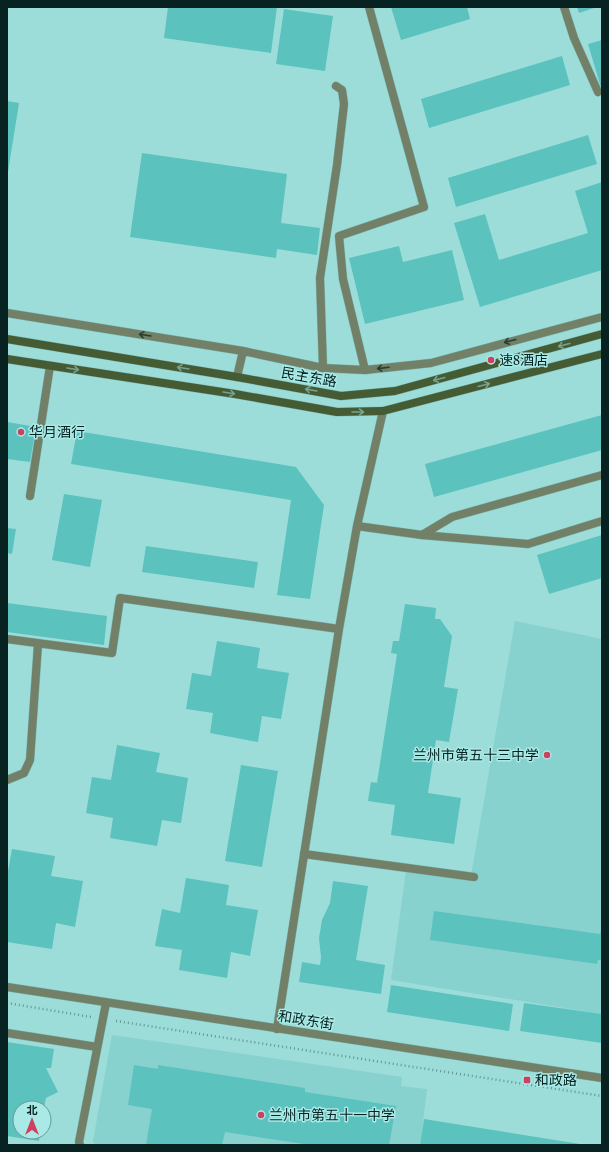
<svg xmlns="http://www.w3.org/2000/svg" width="609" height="1152" viewBox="0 0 609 1152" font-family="Spectral,'Noto Sans SC',serif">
<rect width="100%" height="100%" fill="#9cddda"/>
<path fill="#87d1ce" d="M515,621L602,639V1014L391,980L406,871L471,876Z
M112,1035L402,1077L401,1086L427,1089L420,1145H95L93,1141Z"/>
<path fill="#5bc2be" d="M168,7H277L271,53L164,38Z
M391,7H467L470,19L401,40Z
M577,7H597L579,13Z
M284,9L333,16L325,71L276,64Z
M602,40V91L588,44Z
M562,56L570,85L429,128L421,99Z
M7,101L19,103L8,172H7Z
M588,135L597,164L456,207L448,178Z
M142,153L287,174L281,223L320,228L317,255L277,249L276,258L130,237Z
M602,182V270L480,307L454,223L485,214L499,260L588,233L575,191Z
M399,246L403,262L452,250L464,300L365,324L349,258Z
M602,415V450L434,497L425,464Z
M7,422L36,427L30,462L7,459Z
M77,431L296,467L324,505L310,599L277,595L291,500L71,464Z
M64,494L102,500L90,567L52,560Z
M7,528L16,529L12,554L7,553Z
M602,535V578L549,594L537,555Z
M146,546L258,562L254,588L142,572Z
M7,603L107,616L104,645L7,632Z
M405,604L436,608L435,619H440L452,636L444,687L458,689L449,742L436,740L428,793L461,798L454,844L391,835L395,805L368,801L371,782L377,783L397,654L391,653L393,641H399Z
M217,641L260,648L257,668L289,673L281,719L262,716L258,742L210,733L213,713L186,709L192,673L211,676Z
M117,745L160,753L156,772L188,778L181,823L162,820L157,846L110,838L113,818L86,813L92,777L111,780Z
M241,765L278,771L262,867L225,861Z
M12,849L55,856L51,876L83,881L75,927L56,923L52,949L7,942V877Z
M186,878L229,885L226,905L258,910L250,956L231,952L227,978L179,970L182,950L155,946L162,909L180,913Z
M333,881L368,886L356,960L385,965L381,994L299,982L302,962L320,965L321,957L319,938L322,920L330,903Z
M434,911L600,934L602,927V960H598L597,964L430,940Z
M391,985L513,1004L509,1031L387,1012Z
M524,1003L602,1014V1043L520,1031Z
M7,1042L54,1049L51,1068H46L58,1092L46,1098L44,1108H20V1132H40L39,1141L7,1136Z
M134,1065L158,1069V1065L305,1088V1092L396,1106L389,1145H311L225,1132L222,1145H146L152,1109L128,1105Z
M424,1119L580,1144V1145H420Z"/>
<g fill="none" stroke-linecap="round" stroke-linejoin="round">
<defs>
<path id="service" d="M564,7L574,38L598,92
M323,368L320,278L337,165L344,104L342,90L336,86
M365,370L343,279L339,236L424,207L369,7
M30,496L50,366
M304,854L474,877
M7,1033L97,1047"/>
<path id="minor" d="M7,313L243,351L323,368L365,370L431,363L602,317
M237,377L243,351
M357,526L422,535L528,544L602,521
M422,535L452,517L602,475
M7,639L112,653L120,598L339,629
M7,780L24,773L30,760L38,644
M277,1029L339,629L357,526L383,411
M80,1145L79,1142L106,1003"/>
<path id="tertiary" d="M7,987L602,1078"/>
<path id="secondary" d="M7,339L237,377L341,396L395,391L602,334
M7,359L235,394L337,412L383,411L602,354"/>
</defs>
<use href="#service" stroke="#81bbb9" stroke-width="9"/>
<use href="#minor" stroke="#81bbb9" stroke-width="9"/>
<use href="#tertiary" stroke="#81bbb9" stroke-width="9"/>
<use href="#secondary" stroke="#81bbb9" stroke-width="9"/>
<path stroke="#639593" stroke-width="2.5" stroke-dasharray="1 3" stroke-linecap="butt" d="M7,1003L91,1017
M116,1021L602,1096"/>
<use href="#service" stroke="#718066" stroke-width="8"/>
<use href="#minor" stroke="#718066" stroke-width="8"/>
<use href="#tertiary" stroke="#718066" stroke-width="8"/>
<use href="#secondary" stroke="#455b34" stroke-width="8"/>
</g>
<defs><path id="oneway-shaft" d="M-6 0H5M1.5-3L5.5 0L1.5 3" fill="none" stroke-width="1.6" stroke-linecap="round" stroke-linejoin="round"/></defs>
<g stroke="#273e36">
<use href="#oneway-shaft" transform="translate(145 335) rotate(-171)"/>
<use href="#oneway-shaft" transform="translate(510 341) rotate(165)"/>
<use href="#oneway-shaft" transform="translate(383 368) rotate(173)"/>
</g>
<g stroke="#77a28e">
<use href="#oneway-shaft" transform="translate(564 345) rotate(165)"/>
<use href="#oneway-shaft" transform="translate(183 368) rotate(-171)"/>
<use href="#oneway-shaft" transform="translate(73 369) rotate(9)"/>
<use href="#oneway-shaft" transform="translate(439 379) rotate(165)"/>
<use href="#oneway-shaft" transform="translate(484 385) rotate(-15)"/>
<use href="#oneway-shaft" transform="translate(311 390) rotate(-170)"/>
<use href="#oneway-shaft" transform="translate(229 393) rotate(9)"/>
<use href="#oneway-shaft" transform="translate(358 412)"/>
</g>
<g fill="#cf405f" stroke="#a9eae7" stroke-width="1.5">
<circle cx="491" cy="360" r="4"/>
<circle cx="21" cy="432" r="4"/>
<circle cx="547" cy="755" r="4"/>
<rect x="523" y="1076" width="8" height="8" rx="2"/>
<circle cx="261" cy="1115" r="4"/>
</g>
<g text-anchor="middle" stroke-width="3" stroke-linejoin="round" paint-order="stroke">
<g font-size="14" fill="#072221" stroke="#a9eae7" text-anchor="start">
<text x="499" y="365">速8酒店</text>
<text x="29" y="437">华月酒行</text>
<text x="539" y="760" text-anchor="end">兰州市第五十三中学</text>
<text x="535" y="1085">和政路</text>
<text x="269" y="1120">兰州市第五十一中学</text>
</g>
<g font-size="14" fill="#072221" stroke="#a9eae7">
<text transform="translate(309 377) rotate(10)" y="5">民主东路</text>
<text transform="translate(306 1020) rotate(9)" y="5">和政东街</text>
</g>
</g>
<rect width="609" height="1152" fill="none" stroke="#072221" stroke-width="16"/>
<g transform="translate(32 1120)"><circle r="19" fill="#a9eae7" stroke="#689a98"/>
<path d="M0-3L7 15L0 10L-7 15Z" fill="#cf405f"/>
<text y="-6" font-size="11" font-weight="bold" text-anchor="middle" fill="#072221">北</text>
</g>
</svg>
